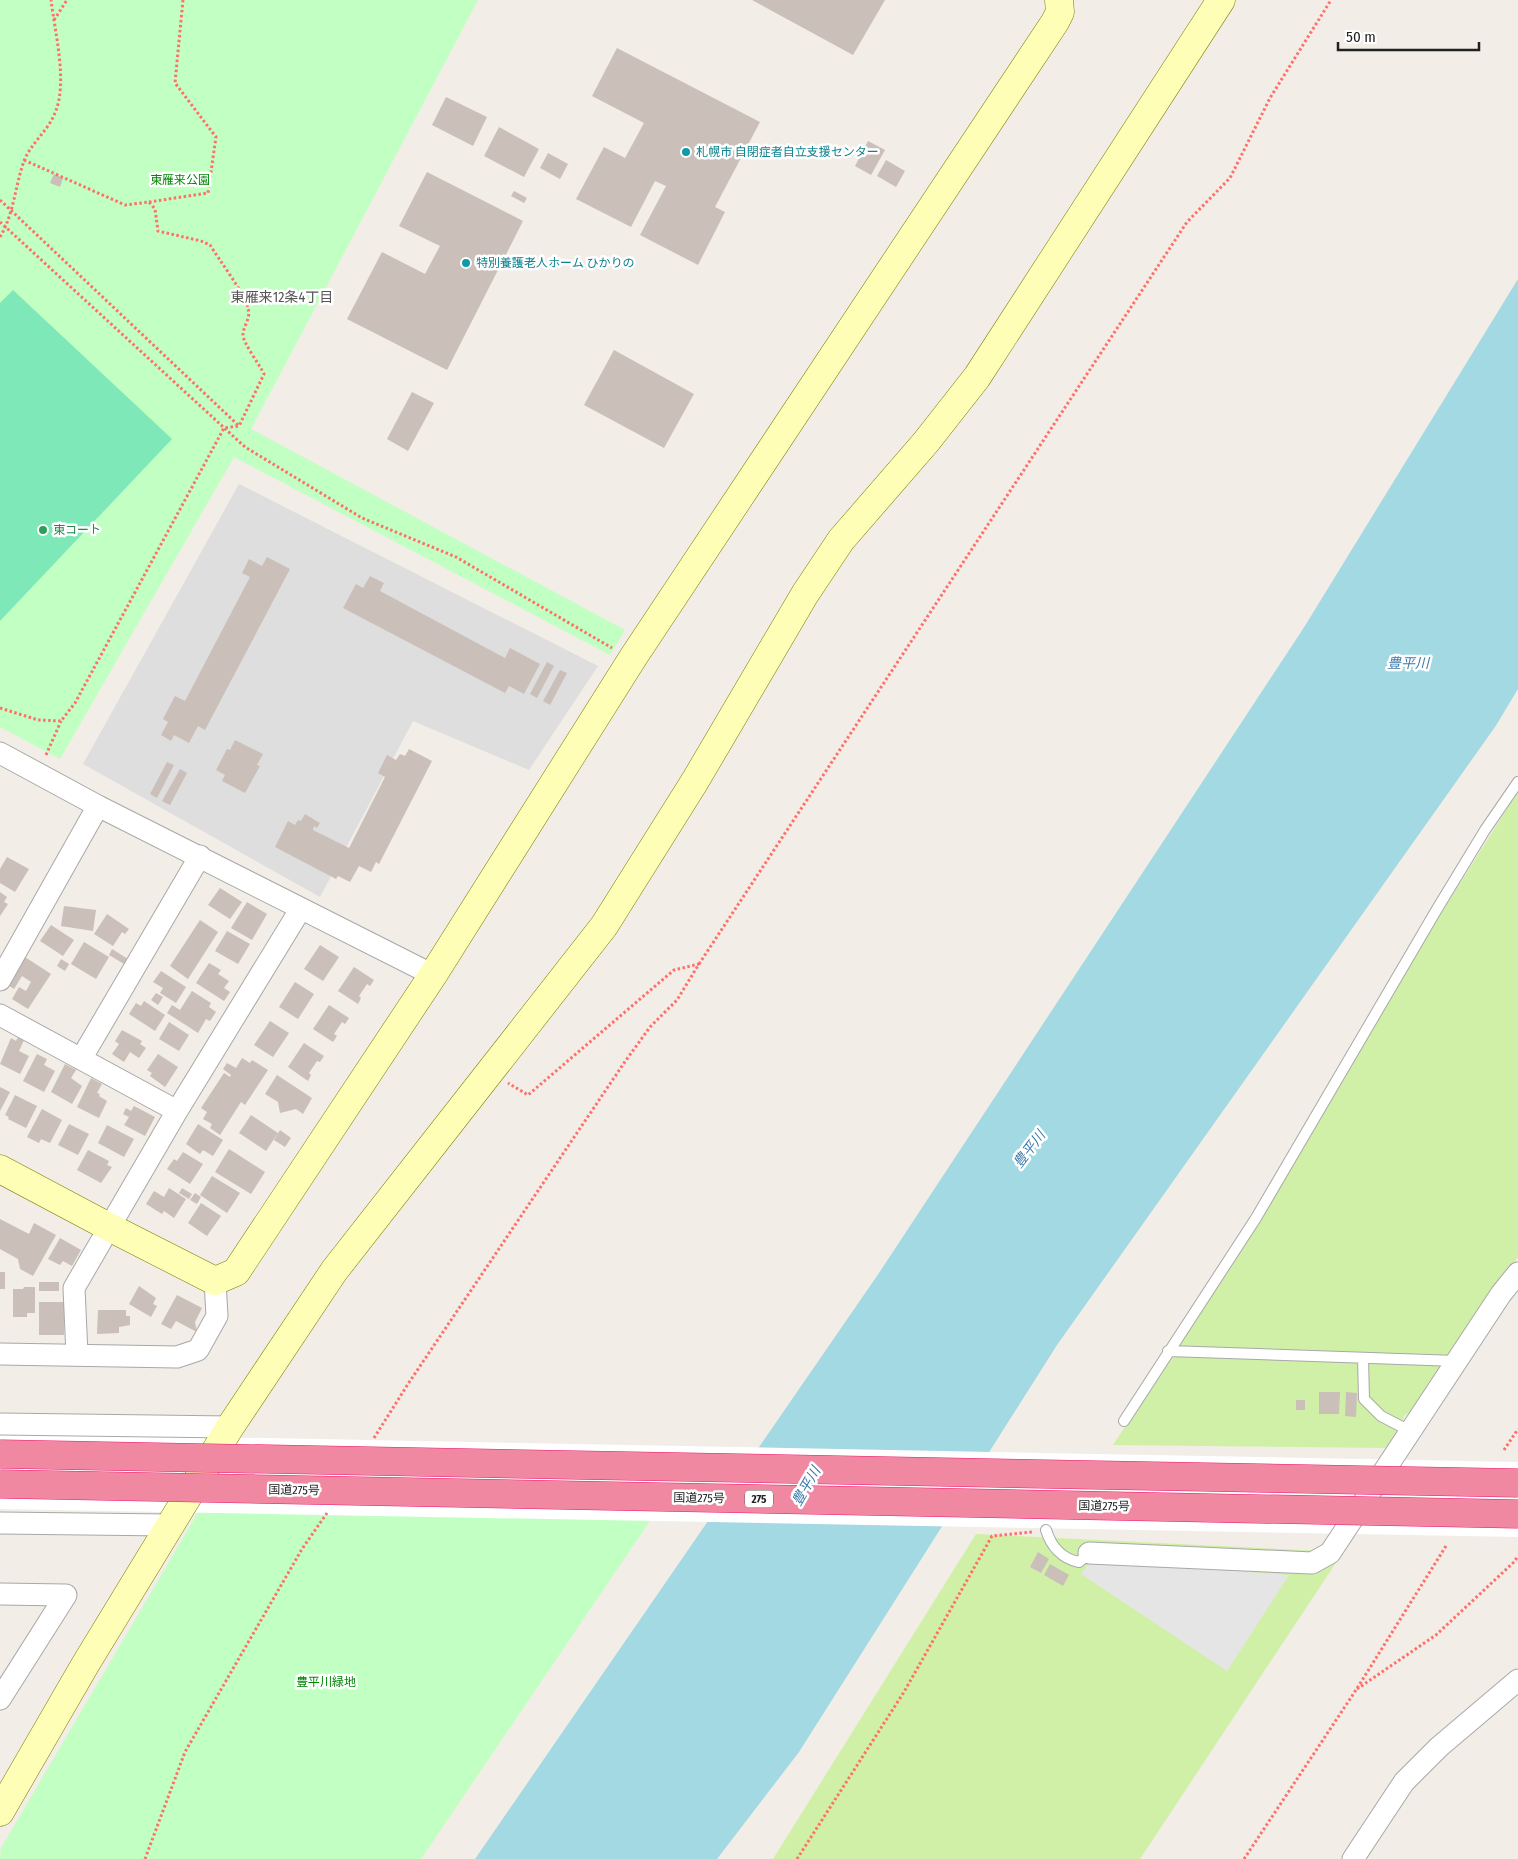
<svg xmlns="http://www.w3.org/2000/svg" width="1518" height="1859" viewBox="0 0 1518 1859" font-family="'Fira Sans Condensed','Noto Sans JP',sans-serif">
<rect width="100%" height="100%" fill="#f2ede6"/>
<path fill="#dfdede" d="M239,484L598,666L529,770L413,721L320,897L83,764Z"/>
<path fill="#d0f0a8" d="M1518,791V1257L1417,1409L1405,1415L1390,1448L1113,1445L1259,1222L1415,955Z
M976,1534L1343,1552L1140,1859H773Z"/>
<path fill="#c1ffc2" d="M0,0H478L251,429L625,630L610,655L234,457L60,759L0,727Z
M203,1504L660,1506L421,1859H0L1,1848Z"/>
<path fill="#7ee8b8" d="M13,290L172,439L0,621V303Z"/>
<path fill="#e5e5e5" d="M1091,1560L1289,1575L1227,1671L1081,1574Z"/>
<path fill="#a3d9e3" d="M1518,279V689L1495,727L1057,1345L799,1752L717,1859H475L879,1273L1303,629Z"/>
<path fill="#fff" d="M0,1433L1518,1462V1537L0,1509Z"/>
<path fill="#cabfb9" d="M752,0H885L853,55Z
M617,48L760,122L715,207L725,212L698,265L640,235L666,186L655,181L631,227L576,199L604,147L625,158L644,123L592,96Z
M446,97L487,117L473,146L432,125Z
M499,127L539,149L524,177L484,156Z
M868,141L885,150L871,175L855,166Z
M548,153L568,164L560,179L540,168Z
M886,160L905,171L896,187L877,176Z
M427,172L523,221L447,370L347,319L382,252L425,274L440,246L399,226Z
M54,174L63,178L60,187L50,183Z
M514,191L527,198L524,203L511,196Z
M614,350L694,394L664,448L584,405Z
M412,392L434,403L408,451L387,439Z
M267,557L290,569L205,730L198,726L189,743L174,735L171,741L161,735L168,722L163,719L175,696L185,701L250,577L242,573L249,559L262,566Z
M370,576L384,583L380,591L505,658L510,648L540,664L524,694L509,686L505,693L343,608L356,584L363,588Z
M547,662L554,666L537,698L530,694Z
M560,670L567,673L550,705L543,701Z
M235,740L263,754L257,765L260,766L245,793L222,781L225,775L216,770L227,749L230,750Z
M409,749L432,761L379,864L376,862L371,872L359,866L350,882L338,876L336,879L275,847L288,821L295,825L298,820L301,821L305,814L320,823L317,828L314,826L313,830L349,848L385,777L378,773L387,755L396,760L400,754L405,756Z
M167,762L174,765L157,798L150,794Z
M180,769L187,773L170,805L162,801Z
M7,857L29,869L15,892L0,883V869Z
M220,888L242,902L230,919L208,905Z
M0,892L7,897L4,902L8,904L0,916Z
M247,902L267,914L252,940L231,928Z
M64,906L96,910L93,931L61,926Z
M107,914L129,929L125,934L122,932L113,946L94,934Z
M200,920L218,932L188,979L170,966Z
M51,925L74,940L63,956L40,941Z
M227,931L250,944L238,964L215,951Z
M84,942L109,957L96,979L71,964Z
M320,945L339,957L323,981L304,969Z
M112,949L128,959L124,964L109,955Z
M25,957L51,974L28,1009L12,999L19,987L26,991L31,982L22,976L14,989L8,985Z
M61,959L69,964L65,971L57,966Z
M209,963L221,970L218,974L229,981L224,988L230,992L224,1001L196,983Z
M354,967L374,980L370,986L367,984L359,996L361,998L358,1004L338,991Z
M161,971L186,987L176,1003L160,993L163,988L153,982Z
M295,982L314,994L298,1019L279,1007Z
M192,991L211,1003L209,1007L216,1012L210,1021L206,1019L198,1033L167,1013L172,1005L180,1010Z
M156,993L163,997L158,1005L151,1000Z
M144,1001L165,1015L155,1031L129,1014L136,1003L141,1006Z
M329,1005L349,1018L345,1024L342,1022L334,1034L337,1036L333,1042L313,1029Z
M270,1021L289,1033L273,1057L254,1045Z
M169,1022L189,1035L179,1051L159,1039Z
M122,1030L142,1041L140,1044L146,1048L139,1058L130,1052L124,1062L112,1054L119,1044L115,1041Z
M18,1037L24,1040L19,1051L29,1056L20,1074L0,1064L11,1038L16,1041Z
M304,1043L324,1056L320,1062L317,1061L309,1073L311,1075L308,1081L288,1067Z
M37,1054L47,1059L44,1065L55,1071L44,1092L23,1081Z
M158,1054L178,1067L165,1087L150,1076L152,1073L147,1070Z
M242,1058L250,1063L252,1060L268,1070L245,1105L241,1102L220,1135L210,1128L212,1124L203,1119L207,1112L201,1108L224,1073L230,1077L231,1075L223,1069L227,1063L236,1068Z
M65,1064L76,1070L71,1078L82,1086L72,1104L51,1092Z
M277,1075L312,1098L303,1114L296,1109L280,1113L278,1102L265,1094Z
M91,1078L102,1084L97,1093L100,1094L99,1096L107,1101L99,1118L77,1107Z
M0,1087L10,1092L0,1111Z
M15,1095L37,1106L26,1128L8,1119L9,1117L5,1115Z
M134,1106L155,1117L145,1136L124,1125L129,1117L123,1114L126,1108L131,1111Z
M42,1109L62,1120L50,1143L41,1139L39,1143L27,1137Z
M251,1115L278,1133L266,1151L239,1133Z
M69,1124L89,1134L78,1155L58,1145Z
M198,1124L223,1140L213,1156L203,1150L200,1154L186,1144Z
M107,1125L134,1139L124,1157L98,1143Z
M280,1130L291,1138L285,1147L274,1140Z
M229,1149L265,1172L251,1194L215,1172Z
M88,1150L109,1161L107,1165L112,1167L101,1183L77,1170Z
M183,1152L203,1164L190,1184L167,1169L174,1159L177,1161Z
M212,1176L240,1193L227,1213L200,1195Z
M169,1188L186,1199L174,1218L164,1211L162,1214L146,1204L154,1191L164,1197Z
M182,1188L192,1194L189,1199L179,1193Z
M195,1193L201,1197L197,1204L190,1200Z
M201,1203L221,1216L207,1236L188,1223Z
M0,1219L29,1234L34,1223L56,1235L33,1276L20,1269L18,1259L0,1249Z
M60,1238L81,1250L72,1266L63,1261L60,1265L48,1259Z
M0,1272H5V1289H0Z
M39,1282H59V1291H39Z
M139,1286L156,1298L153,1304L157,1306L151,1317L129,1304Z
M24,1287H35V1313H27V1317H13V1289H23Z
M177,1295L202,1308L195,1322L197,1332L176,1321L171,1329L161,1324Z
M39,1302H64V1335H39Z
M98,1310H126V1316H130V1325L119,1327V1333L97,1334Z
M1319,1392H1340L1339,1414H1319Z
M1346,1392L1357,1393L1356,1417L1345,1416Z
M1296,1400H1305V1410H1296Z
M1038,1552L1049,1559L1041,1573L1030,1567Z
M1050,1564L1069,1575L1063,1586L1044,1575Z"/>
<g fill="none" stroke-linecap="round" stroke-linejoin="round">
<defs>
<path id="lane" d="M1168,1351L1457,1361
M1363,1358L1364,1399L1381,1416L1410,1431
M1124,1421L1256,1218L1437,909L1485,830L1518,782
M1046,1530C1051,1546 1062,1559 1079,1562L1089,1553"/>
<path id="street" d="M0,753L98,806L433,975
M0,980L98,806
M0,1015L177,1111
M81,1059L200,856
M0,1354L177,1357L198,1350L217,1316L215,1281
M77,1355L74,1288L177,1111L300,910
M0,1424L230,1427
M0,1523L169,1525
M1089,1553L1312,1563L1330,1553L1501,1294L1518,1273
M0,1594L66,1595L0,1699
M1353,1859L1404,1782L1439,1747L1518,1680"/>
<path id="secondary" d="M0,1169L109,1227L215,1281L236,1272L433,975L634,656L1055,22L1060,12L1059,0
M0,1812L85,1665L230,1427L334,1271L604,926L695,781L805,594L841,540L926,442L977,377L1221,0"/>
</defs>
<use href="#lane" stroke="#a8a8a8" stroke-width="12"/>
<use href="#street" stroke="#a8a8a8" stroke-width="23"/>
<use href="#secondary" stroke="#797f00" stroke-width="29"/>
<path stroke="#ff706a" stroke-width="3" stroke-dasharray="2.5 2.5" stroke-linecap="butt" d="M54,20L67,0
M24,160L125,205L149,202L155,209L158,231L201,241L210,245C218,258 246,296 248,308C251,319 244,324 243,334C242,342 260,365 264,374L239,426
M0,200L238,425
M149,202L208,193L216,137L175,83L183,0
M0,222L245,447L362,518L456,557L612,648
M0,237C14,214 15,186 24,161C31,143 48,131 55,113C68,83 55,33 51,0
M0,708L38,720L61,721L75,703L224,428L239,426
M46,755L61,721
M699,964L1187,222L1230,178L1270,98L1331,0
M374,1438L408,1384L624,1063L650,1027L677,1000L699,964L674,970L528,1095L508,1083
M1504,1450L1518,1429
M1357,1689L1436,1635L1514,1562L1518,1556
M145,1859L185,1752L302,1549L327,1513
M797,1859L904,1692L992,1536L1033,1532
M1244,1859L1356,1690L1446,1546"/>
<use href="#lane" stroke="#fff" stroke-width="10"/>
<use href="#street" stroke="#fff" stroke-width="21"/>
<use href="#secondary" stroke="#fffeb7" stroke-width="28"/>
<defs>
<path id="highway-bridge" d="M0,1454L1518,1483
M0,1484L1518,1514"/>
</defs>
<use href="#highway-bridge" stroke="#ec176d" stroke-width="29" stroke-linecap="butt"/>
<use href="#highway-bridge" stroke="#f088a1" stroke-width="28"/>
</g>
<g fill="#0f9aa8" stroke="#fff" stroke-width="2">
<circle cx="686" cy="152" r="5"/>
<circle cx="466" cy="263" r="5"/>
</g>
<circle fill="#2e9e5b" stroke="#fff" stroke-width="2" cx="43" cy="530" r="5"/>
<g text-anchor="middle" stroke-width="5" stroke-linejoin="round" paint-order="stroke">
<rect fill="#fff" stroke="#646464" stroke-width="1" x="745" y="1490.5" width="28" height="17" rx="4"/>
<g font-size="11" font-weight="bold" fill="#212121">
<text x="759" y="1503">275</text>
</g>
<g font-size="12" fill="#0d838f" stroke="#fff" text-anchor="start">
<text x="696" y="156">札幌市 自閉症者自立支援センター</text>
<text x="476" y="267">特別養護老人ホーム ひかりの</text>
</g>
<g font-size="12" fill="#028605" stroke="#fff">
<text x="180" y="184">東雁来公園</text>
<text x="326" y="1686">豊平川緑地</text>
</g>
<g font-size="12" fill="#27864d" stroke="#fff" text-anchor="start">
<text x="53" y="534">東コート</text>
</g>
<g font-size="12" fill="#212121" stroke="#fff">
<text transform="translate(294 1490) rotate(1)" y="4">国道275号</text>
<text transform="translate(699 1498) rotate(1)" y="4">国道275号</text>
<text transform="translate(1104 1506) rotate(1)" y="4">国道275号</text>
</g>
<g font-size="14" fill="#545454" stroke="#fff">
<text x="282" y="302">東雁来12条4丁目</text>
</g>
<g font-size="14" font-style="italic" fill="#3d7aaa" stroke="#fff">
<text x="1408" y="668">豊平川</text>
<text transform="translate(1029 1149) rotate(-53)" y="5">豊平川</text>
<text transform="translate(806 1486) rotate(-60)" y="5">豊平川</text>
</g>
</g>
<path d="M1338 42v8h141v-8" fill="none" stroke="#212121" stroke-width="2.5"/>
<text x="1346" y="42" font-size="15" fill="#212121" stroke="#ffffff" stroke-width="4" paint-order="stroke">50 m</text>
</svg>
